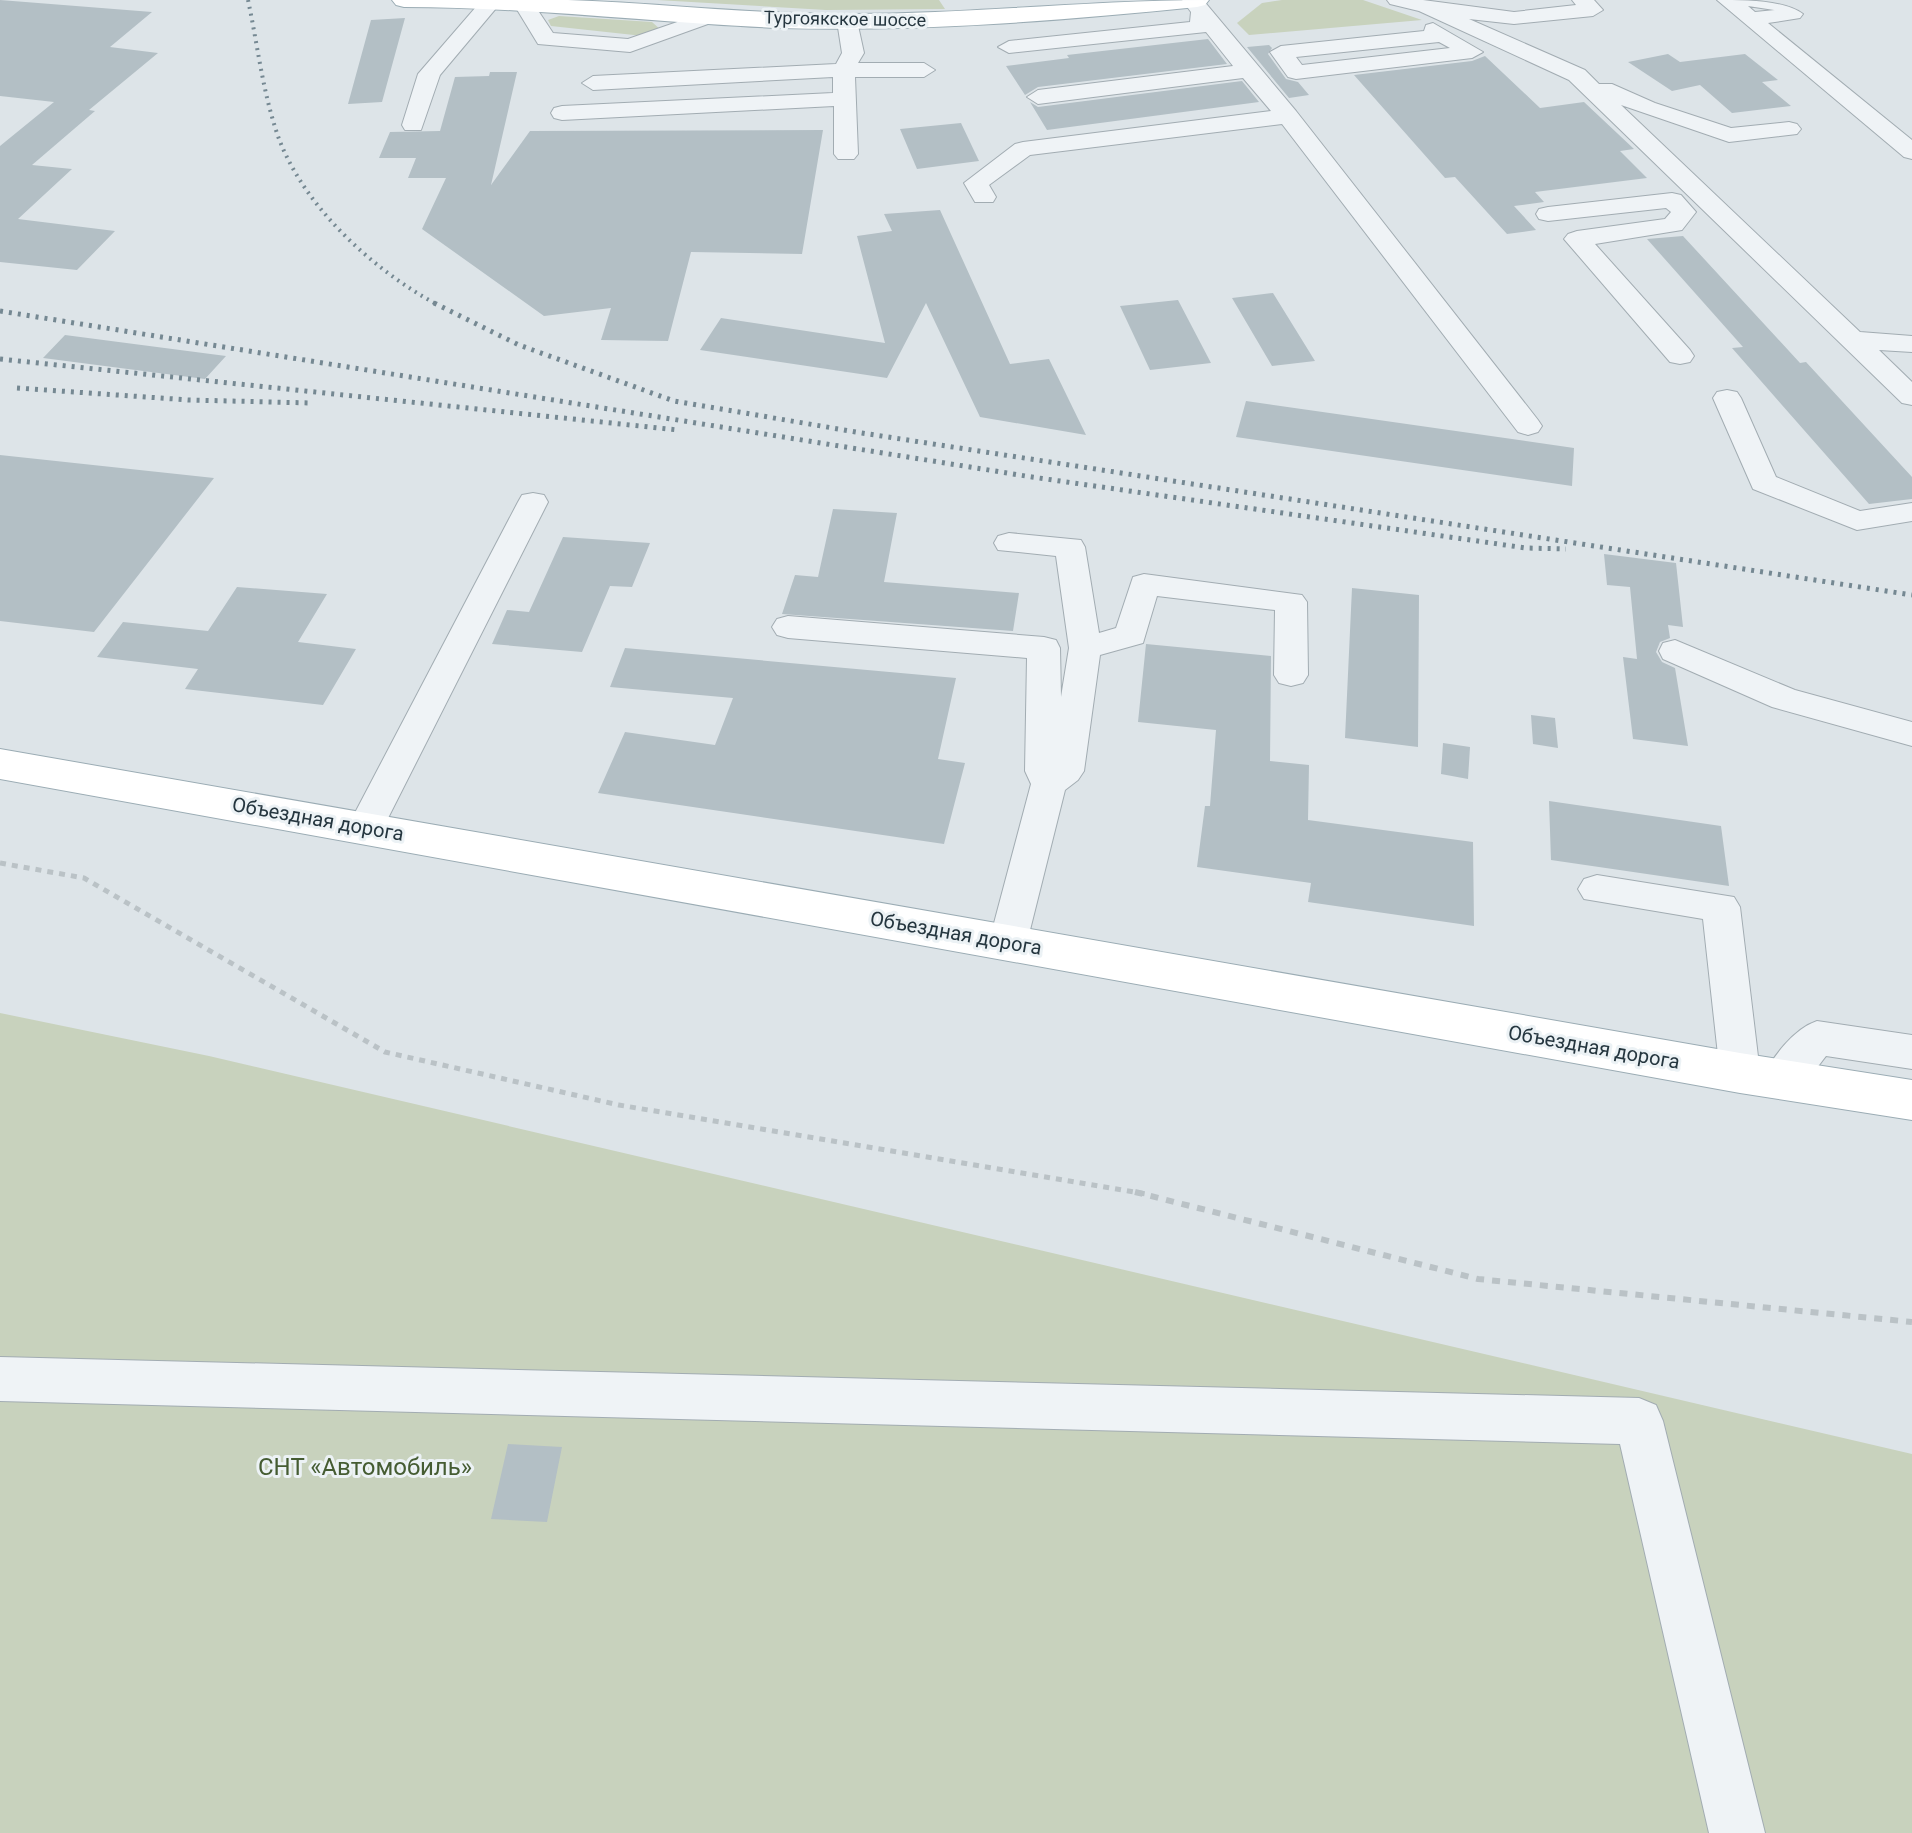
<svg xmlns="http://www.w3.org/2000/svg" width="1912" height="1833" viewBox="0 0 1912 1833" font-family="Roboto,sans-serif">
<rect width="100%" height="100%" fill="#dde4e8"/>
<path fill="#c8d2bd" d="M657,0H939L945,9L826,10Z
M1282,0H1363L1422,20L1249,35L1237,23L1262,3Z
M559,16L652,22L661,30L643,36L551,26L548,20Z
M0,1013L209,1056L1912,1454V1833H0Z"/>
<path fill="#b3bfc5" d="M0,0L152,12L110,47L158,53L89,110L95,111L32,165L72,169L18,219L115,231L77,270L0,262V146L54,102L0,96Z
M405,18L382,102L348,104L371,20Z
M1208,39L1227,64L1038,87L1025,95L1006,66L1069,58L1067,55Z
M1269,45L1272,48L1268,54L1286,79L1298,82L1309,95L1289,98L1247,47Z
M1668,54L1680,62L1745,54L1778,80L1762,82L1791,106L1732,113L1700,85L1672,91L1628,62Z
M1485,56L1540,108L1584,102L1634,149L1620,151L1647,178L1535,192L1544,202L1514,206L1536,230L1507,234L1455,177L1445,178L1354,75L1472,61Z
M490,72H517L491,185L530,131L823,130L802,254L691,252L668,341L601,340L611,308L544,316L422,229L446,178H408L416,158H379L390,132L440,131L455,77L489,76Z
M1242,81L1259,102L1047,130L1030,102L1038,107Z
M961,123L979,161L917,169L900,129Z
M940,210L1010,364L1049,359L1086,435L980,417L926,303L887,378L700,350L721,318L885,343L857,236L892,231L884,214Z
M1683,236L1800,363L1806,362L1912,477V499L1869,504L1732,348L1743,347L1647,239Z
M1273,293L1315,361L1272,366L1232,298Z
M1178,300L1211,363L1150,370L1120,306Z
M65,335L226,356L205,379L43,358Z
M1246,401L1574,448L1572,486L1236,437Z
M0,455L214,478L94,632L0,621Z
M833,509L897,513L884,582L1019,593L1013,631L782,614L795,575L818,577Z
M563,537L650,543L632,587L610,586L582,652L492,644L507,610L529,612Z
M1604,554L1676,563L1683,627L1668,625L1670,638L1660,642L1656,652L1662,662L1675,668L1688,746L1633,739L1623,657L1637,659L1630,587L1607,585Z
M237,587L327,594L298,642L356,649L323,705L185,689L198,669L97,657L123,622L208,631Z
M1352,588L1419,595L1418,747L1345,738Z
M1146,644L1271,656L1270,761L1309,765L1308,820L1473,842L1474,926L1308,902L1311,883L1197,867L1205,806H1210L1216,730L1138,722Z
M625,648L956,678L938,759L965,763L944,844L598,793L625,732L715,745L733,698L610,687Z
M1531,715L1555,718L1558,748L1533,744Z
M1443,743L1470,747L1468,779L1441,774Z
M1549,801L1721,826L1729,886L1551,860Z
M508,1444L562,1447L547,1522L491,1519Z"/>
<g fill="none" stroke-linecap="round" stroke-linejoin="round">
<defs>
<path id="minor" d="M482,0H503L440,75L421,130H405L402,125L418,74Z
M515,0H531L553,33L628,39L712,10L722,16L719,20L630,52L538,44L513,3Z
M1182,0H1203L1296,111L1538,420L1542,426L1538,432L1528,435L1518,432L1282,124L1030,155L989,185L996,197L993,202H975L964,183L1015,144L1023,142L1271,111L1243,78L1038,104L1027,97L1038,90L1233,66L1206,32L1009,53L998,47L1009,41L1190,22L1191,12Z
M1387,0H1423L1514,12L1576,5L1572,0H1594L1603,10L1593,16L1514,24L1469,19L1585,70L1599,84H1612L1655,103L1731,128L1789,122L1797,124L1801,129L1797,134L1729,142L1621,105L1860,332L1912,336V352L1879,350L1912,382V405L1902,403L1569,80L1419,11L1390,4Z
M1717,0C1744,0 1785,0 1803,14L1800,18L1768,23L1912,140V159L1904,157ZM1748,6L1774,10H1775L1755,12Z
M847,15L857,21L864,53L858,63H924L935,70L924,77H855L858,154L854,159H838L834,154V106L562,120L554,118L551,113L554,108L562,106L833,93V77L593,90L582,83L593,76L836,64L842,53L837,21Z
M1433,23L1483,52L1472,58L1296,79L1288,77L1270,52L1281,46L1424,31L1426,25ZM1439,42L1450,48L1302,65L1296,57Z
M1672,193L1681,195L1696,212L1682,230L1595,244L1690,350L1694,356L1690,362L1680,364L1670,362L1564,239L1568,234L1577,231L1665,219L1671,212L1666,208L1548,221L1539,219L1536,214L1539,209L1548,207Z
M1727,390L1737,392L1741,398L1776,477L1860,511L1912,503V521L1857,530L1753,489L1713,398L1717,392Z
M533,493L544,495L548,502L383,828L378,838L365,841L352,838L347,828L518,502L522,495Z
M1009,533L1081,540L1085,547L1099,633L1116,628L1133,577L1144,574L1302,595L1307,602L1308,675L1303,683L1291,686L1279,683L1274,675L1275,610L1157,596L1143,643L1100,655L1084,771L1078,780L1065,790L1027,942L1022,953L1008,957L994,953L989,942L1031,784L1025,771L1027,658L788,638L777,635L772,627L777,619L788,616L1044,637L1056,640L1060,648L1061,697L1069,648L1056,556L998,550L994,543L998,536Z
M1675,640L1795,690L1912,722V746L1772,707L1663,659L1659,651L1663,643Z
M1597,875L1734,897L1740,907L1760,1073L1754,1085L1740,1090L1726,1085L1720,1073L1703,919L1584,899L1578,889L1584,879Z
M1817,1021L1912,1035V1069L1826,1056C1808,1078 1799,1103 1767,1092L1761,1080C1772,1058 1793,1029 1817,1021Z
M0,1357L1639,1398L1656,1405L1663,1421L1765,1833H1709L1620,1444L0,1401Z"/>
<path id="major" d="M392,0C451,0 509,0 568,0C659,3 749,14 840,14C963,15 1086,0 1209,0L1205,5L1197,7C1058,21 919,32 779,28C654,23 529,7 404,7L396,5Z
M0,749L1740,1053L1912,1080V1120L1740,1093L0,779Z"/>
</defs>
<use href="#minor" stroke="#a2acb2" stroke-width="2"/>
<use href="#major" stroke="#9bacb4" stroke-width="2"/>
<path stroke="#bac2c6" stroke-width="5" stroke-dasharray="6 6" stroke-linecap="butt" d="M0,863L84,878L385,1052L619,1105L1146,1194"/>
<path stroke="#bac2c6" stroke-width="6" stroke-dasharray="8 8" stroke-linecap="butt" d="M1135,1192L1478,1279L1912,1322"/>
<use href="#minor" fill="#eff3f6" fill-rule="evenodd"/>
<use href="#major" fill="#fff" fill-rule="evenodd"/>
<path stroke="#758892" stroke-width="4" stroke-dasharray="2 5" stroke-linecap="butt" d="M248,0C257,42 262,86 275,127C297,201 372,270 438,305"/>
<path stroke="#758892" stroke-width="5" stroke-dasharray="3 6" stroke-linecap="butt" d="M434,303L519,345L674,401L862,433L1912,595
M0,311L1032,477L1526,548L1566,549
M0,359L678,430
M17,388L189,400L312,403"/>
</g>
<g text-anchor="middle" stroke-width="6" stroke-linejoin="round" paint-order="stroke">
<g font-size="18" fill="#25363f" stroke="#ecf2f5">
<text transform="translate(845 19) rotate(1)" y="6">Тургоякское шоссе</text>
</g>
<g font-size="20" fill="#25363f" stroke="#ecf2f5">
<text transform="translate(318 819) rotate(10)" y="7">Объездная дорога</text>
<text transform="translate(956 933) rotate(10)" y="7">Объездная дорога</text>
<text transform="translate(1594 1047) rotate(10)" y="7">Объездная дорога</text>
</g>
<g font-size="24" fill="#455c32" stroke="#ecf2f5">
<text x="365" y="1475">СНТ «Автомобиль»</text>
</g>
</g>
</svg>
